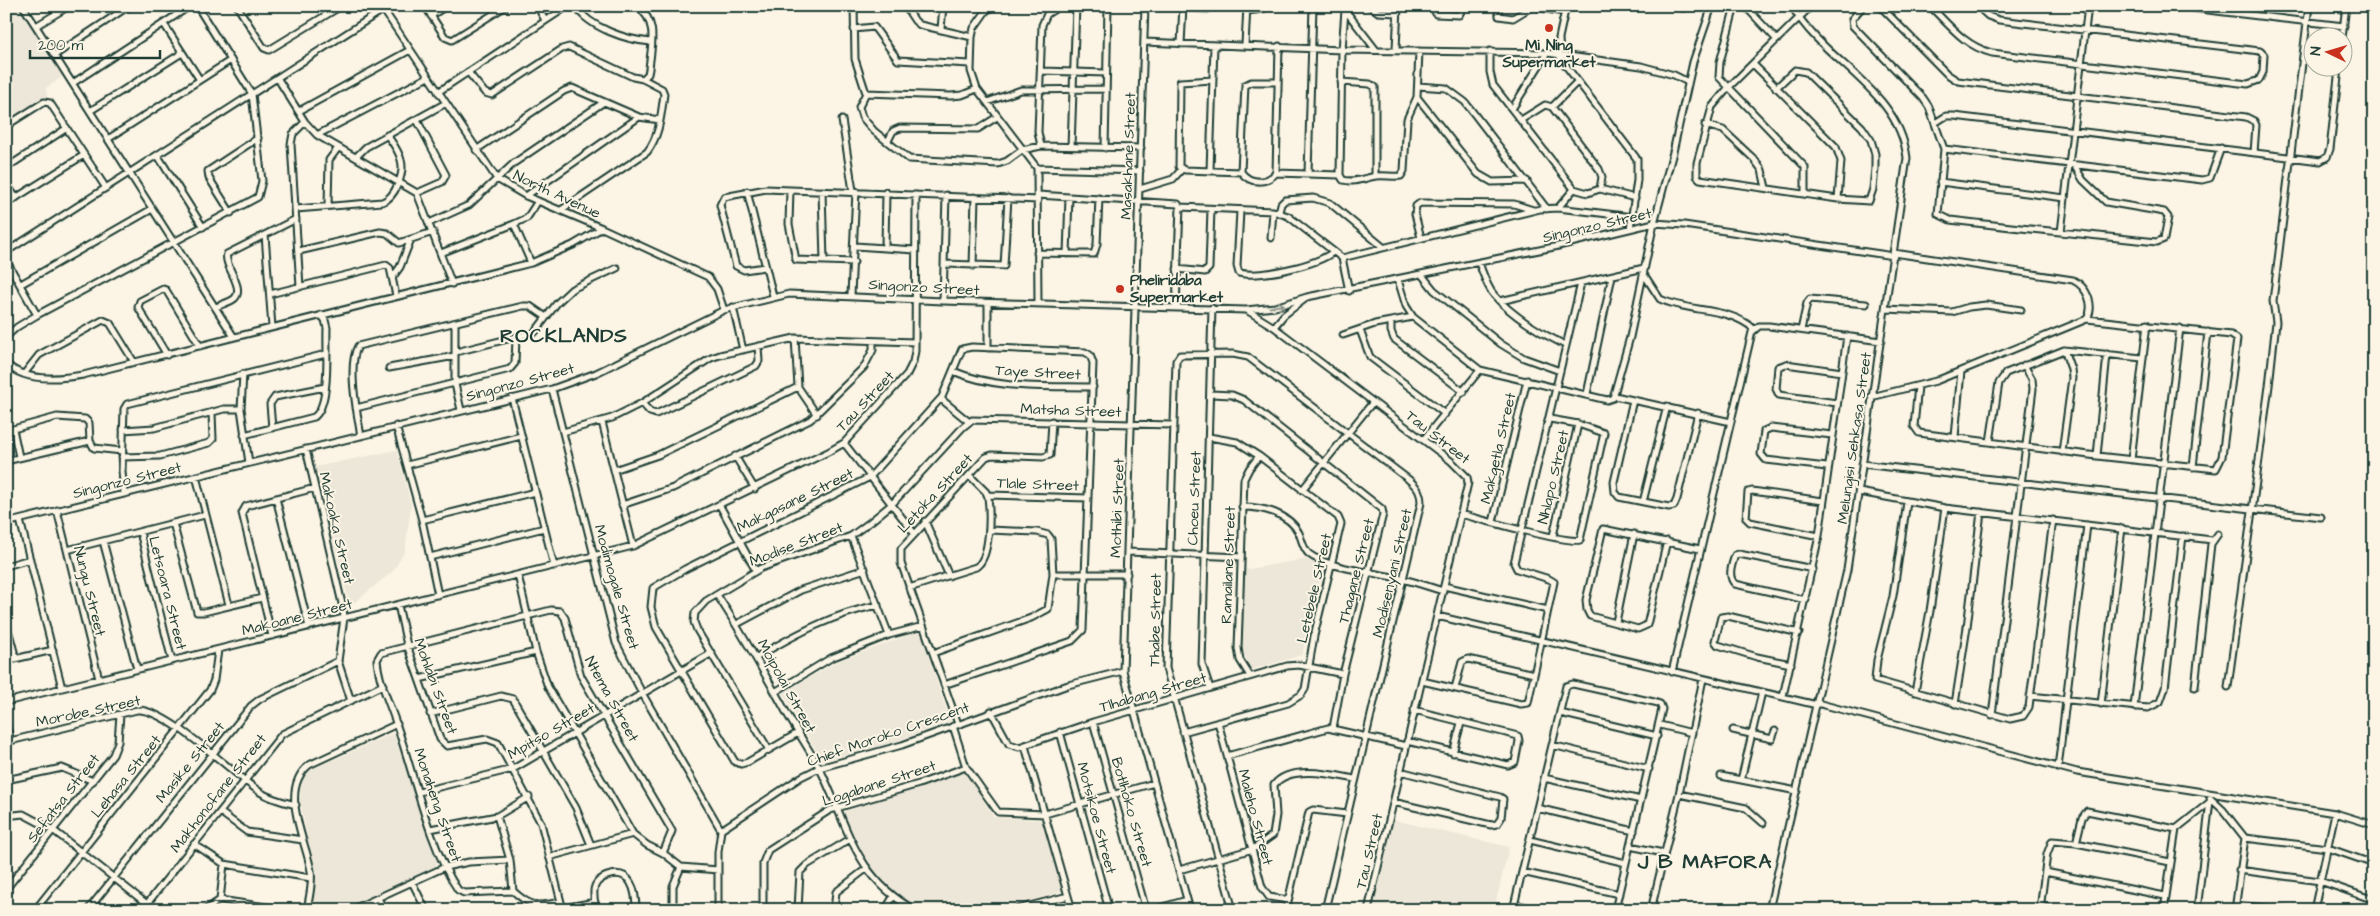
<svg xmlns="http://www.w3.org/2000/svg" width="2380" height="916" viewBox="0 0 2380 916" font-family="'Architects Daughter',sans-serif">
<rect width="100%" height="100%" fill="#fcf5e5"/>
<filter id="ink" filterUnits="userSpaceOnUse"><feTurbulence type="fractalNoise" baseFrequency=".02" numOctaves="2"/><feDisplacementMap in="SourceGraphic" scale="10" xChannelSelector="R" yChannelSelector="G"/><feConvolveMatrix kernelMatrix="1 2 1 2 8 2 1 2 1" color-interpolation-filters="sRGB"/></filter>
<g filter="url(#ink)">
<path fill="#ece7d8" d="M6,6H18L62,77L46,88L48,102L6,126Z
M397,450L411,505L405,551L393,571L350,606L315,467Z
M1306,559L1324,566L1302,655L1250,670L1241,647L1243,570Z
M920,631L950,721L892,743L822,761L783,693L836,662Z
M394,733L438,860L436,866L339,910L311,909L316,879L300,801L302,780L310,770Z
M964,771L994,817L1042,820L1063,891L1002,910H924L895,894L869,864L843,812Z
M1394,820L1509,847L1494,910H1373Z"/>
<g fill="none" stroke-linecap="round" stroke-linejoin="round">
<defs>
<path id="minor" d="M23,6L234,337
M237,6L264,48L269,50L341,6
M381,6L497,179L526,196L602,228L708,277L717,289L724,310
M425,6L445,37L452,40L506,6
M537,6L545,20
M575,6C590,28 626,40 651,42
M854,6L855,59L866,93
M905,6L915,21L920,25L972,37
M994,6L986,11L974,28L972,37L971,71L977,89L1037,168L1038,304
M1145,6L1123,671L1190,910
M1342,6L1376,50
M1370,6L1378,12L1397,13
M1433,6L1436,14L1459,15L1464,6
M1498,6L1499,16L1513,18L1533,6
M1532,6L1563,12
M1566,6L1559,38L1560,58L1637,159V180L1630,229
M1673,6L1683,8L1688,6
M1735,6L1720,62L1719,77L1805,167V194
M1745,6L1777,40
M1863,6L1852,19L1853,26L1923,98L1929,107L1944,149L1938,214L1950,220L2011,227L2157,242L2164,239L2168,217L2164,212L2106,202L2083,180L2074,165
M1880,6L1947,74L1958,81L2246,117L2254,121L2256,125L2254,153
M1930,6C1950,26 1965,46 1992,53L2248,84L2259,80L2263,72L2264,55L2260,51L1999,20L1988,16L1977,6
M2174,6L2344,26
M1183,8L1208,9L1214,6
M1247,11L1263,9L1268,6
M431,16L446,6
M164,24L200,80
M36,26L69,6
M854,29L874,27L898,60L970,64
M941,29L943,6
M2342,38L2346,6
M1144,42L1342,50L1547,53L1641,66L1674,75L1688,82
M1181,44L1183,6
M1245,45L1247,6
M1396,49L1398,6
M1419,51L1417,97L1478,174L1492,182L1527,181
M1490,51V72L1493,85L1574,189L1588,193L1600,189L1635,198
M55,55L129,6
M1753,64L1836,147L1841,161L1838,199
M1042,71L1106,73
M468,72L485,93L492,95L562,49L569,47L633,77L643,79L648,74L649,69C651,46 659,22 637,6
M278,79L305,122L317,135L417,193L452,284
M1213,80L1180,82L1179,167L1185,170L1241,172C1250,184 1266,184 1276,173L1340,175L1343,180C1355,183 1364,178 1376,176C1384,175 1393,177 1401,176L1404,171L1407,119L1417,97
M1341,82L1370,84L1375,87V176
M73,83L190,6
M1418,86L1446,88L1465,102L1547,209
M1776,88L1795,70L1806,72L1862,127L1871,140L1875,154V168L1873,189L1869,201L1838,199L1700,179L1697,176V163L1712,107L1728,88L1811,6
M438,92L568,6
M866,93L859,107L862,117L874,131L909,159L998,164L1007,161L1022,150L1041,146L1141,148
M866,93L951,96L962,95L977,89
M987,102L1021,90L1105,89
M1552,107L1577,82
M1512,109L1547,53
M90,111L182,53
M299,111L410,50
M417,120L446,175L442,182L417,193
M842,120L853,191
M1521,120L1545,105L1552,107L1599,169L1602,177L1600,189
M1935,123L1946,116H1954L2320,161L2327,157L2330,149L2339,68
M1705,125L1723,130L1754,159L1762,170L1766,188
M6,126L44,102L50,103L106,188
M317,135L428,77
M108,139L231,60
M888,141L893,131L900,128L978,129L997,117
M1041,146L1038,132L1042,25L1047,14L1060,6
M1071,147L1076,6
M1105,148L1108,6
M1944,149L2202,180L2210,178L2221,148
M476,150L564,91L572,88L639,117L660,120
M158,156L203,227
M356,157L366,147L446,103
M6,168L67,128
M1037,168L1140,171
M1210,171L1214,45
M1241,172L1245,85L1251,82H1277
M1276,173L1279,46
M1308,173L1313,6
M1340,175L1342,50L1345,10
M1940,182L2065,198
M6,183L16,198
M1140,189L1173,179L1182,169
M790,190L789,224L796,260L854,262
M747,191L773,296
M822,191L824,261
M1038,195L1178,204L1180,207L1176,308
M526,196L639,117
M6,204L84,155
M328,206L329,160L338,148
M1180,207L1273,211L1288,216L1342,258L1349,291
M1558,208L1574,189
M296,209L382,202C395,198 405,173 401,160C399,151 392,142 387,135
M561,210L647,152C660,135 661,115 664,94L662,89L643,79
M1240,211L1237,266L1239,273C1260,278 1317,265 1333,252
M1279,212L1281,204L1285,200L1313,198L1330,203L1383,247
M231,213L209,178L208,171L258,138
M429,223L469,205L514,163L604,102
M514,224L527,218L538,201
M2061,232L2088,6
M265,235L272,327
M1271,238L1273,211
M1421,238L1415,214L1416,206L1420,203L1514,204L1533,210
M855,246L915,250
M885,246L886,192
M299,251L380,232L387,233L399,243L433,232
M6,252L389,6
M441,253L514,224L531,263
M1037,253L1094,254L1097,244L1099,198
M1894,253L2073,280C2087,287 2095,305 2087,319
M1067,254L1069,197
M1342,258L1540,209L1558,208L1633,217
M6,260L37,315
M1479,263C1483,273 1487,287 1494,295C1511,315 1542,334 1565,345
M945,264L1004,266L1008,198
M973,266L975,197
M765,267L744,270L736,266L720,205L724,197L766,189L1038,200
M1177,269L1205,272L1209,268L1211,209
M1643,273L1660,299C1690,313 1728,306 1754,329
M1422,275L1434,290L1501,344L1524,358L1560,371
M392,278L400,267L411,239
M1398,280L1406,306L1413,317L1480,370L1607,400L1613,398L1630,337L1654,223L1673,152L1693,62L1712,6
M21,284L152,209
M300,287L291,144L293,134L305,122
M270,294L386,265L390,268L396,296
M851,295L856,191
M943,301L946,195
M1500,301L1644,268
M216,307C222,304 231,302 235,298C245,287 223,265 227,254L296,219
M733,307L743,350
M1885,309L1952,312L1969,307L1986,305L2021,310
M1248,311L1274,327L1451,461L1467,477L1468,483L1368,910
M1391,321V331L1394,339L1464,392
M455,324V384L461,410
M1274,327L1284,315L1305,299
M1360,330L1370,357L1445,414
M1801,330L1807,303L1810,299L1866,304
M1343,335L1375,324L1413,317
M6,337L17,327L37,315L258,197L262,181L252,94L197,6
M795,338L798,387L817,415
M988,348V303
M456,352L535,332L557,303L572,289L617,268
M167,355L138,307L140,301L163,289L166,290L200,346
M6,363C23,382 60,379 83,375L531,263L573,245L602,228
M389,368L455,356
M953,371C997,390 1046,386 1093,387
M24,374L39,355L103,320L110,323L134,362
M243,374L241,409L249,463
M552,389L616,643L642,693L721,830
M1211,394L1232,395L1244,400L1382,509L1383,514L1343,674L1333,728
M1587,394L1612,276
M1615,396L1731,422
M1871,397L1936,381L2087,319L2231,335L2237,339L2222,457L2216,469L2097,456L1919,433L1914,426L1918,386
M512,398L554,566
M941,399L968,421
M1633,400L1614,482L1615,492L1619,497L1669,507L1674,506L1677,499L1698,413
M642,403L650,412L656,414L756,366L759,361L758,346
M1837,403L1779,395L1776,389L1778,367L1786,364L1842,372
M356,408L510,369L515,363L516,338
M602,422L633,546
M396,426L422,520L438,595
M272,428L270,404L275,397L325,387
M123,430L154,428L224,409H241
M563,432L612,418L642,403L711,358L720,355L795,338L915,342
M244,435L314,417C331,405 326,349 327,328L325,320L321,315
M361,436C357,414 347,365 358,346L523,306H530L546,317
M1955,437L1961,371
M1423,440L1480,370
M1990,442L1999,383L2006,373L2064,350L2142,358
M844,443L914,533
M306,449L343,608L344,618L338,661L351,701
M2062,452L2072,378L2071,369L2064,350
M735,456L755,489
M2097,456L2107,354
M19,457L13,429L57,417L85,419L89,423L90,441
M122,457L160,456L209,443L213,439L212,413
M2131,460L2147,324
M6,461L90,441L94,448L122,451
M1862,464L2321,517
M407,465L521,436
M1827,467L1766,460L1761,454L1764,431L1771,428L1832,435
M2193,467L2208,332
M614,470L658,455L798,387
M196,476L229,605
M1302,490L1373,402
M1859,492L1945,508L2212,540
M124,494L122,471L124,409L127,404L326,354
M988,495L1088,498
M276,498L309,627
M1643,502L1667,406
M1907,502L1893,596L1877,660L1875,680L2010,719L2023,716L2029,707L2053,520
M622,505L673,488L810,420L864,367L873,350V341
M720,506L756,571
M1242,507C1262,507 1289,513 1299,533C1302,540 1303,549 1309,554C1326,568 1379,573 1402,579C1416,582 1429,587 1443,591
M57,510L99,679
M1460,514C1480,519 1567,544 1580,540L1604,433L1578,424L1550,419
M20,520L62,688
M422,520L535,492
M925,521L949,576
M1493,522L1527,380
M6,523L552,389L596,373L724,310L789,294L943,301L1246,310L1275,307L1307,297L1554,247L1654,223L1684,225L1894,256
M173,523L197,612H204L262,598
M140,532L172,661
M851,536L889,635
M1553,536L1578,424
M1819,536L1750,522L1746,518L1748,492L1752,491L1823,501
M103,541L137,669
M1667,541L1647,625L1638,629L1590,616L1587,610L1586,600L1603,529L1700,549
M67,550L205,515
M1128,552L1241,557
M430,557L544,528
M6,566L30,559
M1053,574H1127
M518,575L536,652L548,687L633,834L647,845L663,853L681,867L718,870
M1444,586L1548,610
M909,588L976,567C991,558 990,513 988,497L986,492L970,476
M717,595C742,632 763,671 785,710C796,730 809,749 820,769C848,825 854,877 915,910
M1806,600L1735,584C1727,576 1732,565 1735,555L1739,554L1813,569
M398,605L407,645L440,739L447,746L487,739L498,743L541,823L563,910
M1437,616L1817,705
M6,622L16,659
M1616,622L1634,534
M737,624L801,590L865,569
M272,636L242,513L246,506L315,488
M933,653L1031,618L1048,609L1053,574L1051,539L1048,535L1037,532L989,530
M757,657C796,634 833,614 878,605
M6,661L53,650
M1791,664L1757,657L1718,645L1715,641L1721,617L1728,616L1799,633
M1672,672L1752,332L1759,326H1769L1881,341
M1250,676L1240,660L1238,648L1244,479L1249,469L1259,456
M419,679L536,652
M1422,681L1521,704L1528,703L1554,582L1549,579L1517,569L1514,563L1581,283
M2195,687L2211,544L2218,534
M2228,687L2269,386L2276,322L2273,301L2309,6
M1210,688L1202,664L1212,308
M1455,688L1462,662L1468,659L1534,674
M775,692L831,658L889,635L923,626
M1915,692L1930,611L1945,508
M1783,696L1819,536L1847,336
M2030,696L2148,708L2160,702L2165,688L2183,536
M6,702L633,546L830,451L844,443L907,374L913,362L915,351L916,195
M1817,703L2077,772L2335,813L2374,825
M1955,704L1967,627L1981,512
M2101,704L2122,528
M2134,707L2180,328
M991,711L1009,744L1019,747L1093,722L1287,666L1299,665L1343,674
M1560,713L1657,736
M430,714L501,696L513,699L576,808L591,845
M1992,715L2033,389L2032,379L2024,365
M1093,722L1146,910
M1218,722L1262,887L1269,897L1288,900
M6,724L11,741
M958,724L901,563V549L986,457L992,455L1043,457L1050,455L1052,421
M1660,725L1692,733
M953,726L966,767L998,812L1045,814L1154,783
M1733,730L1772,739L1775,731
M1060,732L1109,910
M1183,732L1288,703L1301,695L1305,689L1314,636L1341,524L1338,517L1259,456L1237,442L1209,437
M798,733L748,762L741,764L735,762L656,627L651,607L653,588L685,569L870,477L942,397L962,349L972,347L1085,352L1090,355L1093,363L1083,630L1072,641L944,685
M1407,741L1508,765L1515,762L1519,741L1518,736L1414,710
M6,742L137,710C167,708 233,774 260,792C270,799 284,802 296,805
M1552,745L1649,769
M1025,746L1072,910
M769,750L697,630L694,622L695,613L706,601L761,568L851,536L870,522L892,504L963,427L972,420L1172,425
M1453,753L1461,723
M1227,756L1328,728L1406,746
M2058,768L2087,525
M1721,776L1797,791
M1544,778L1641,800
M6,780L62,768L93,781
M1741,780L1762,692
M419,792L513,769L712,653
M1679,794L1746,808L1763,823
M2210,798L2223,810L2245,838L2235,910
M1393,802L1491,825L1497,824L1501,818L1503,799L1500,797L1400,771
M1537,808L1634,831
M220,812L247,832L303,840
M6,816L23,814L53,830L147,904
M497,816L510,860L513,891
M430,829L497,816L529,797
M2245,838L2328,848L2374,864
M1530,840L1626,863
M2076,843L2082,818L2087,811L2176,829
M194,844L224,864L311,878
M1630,846L1663,853
M549,857L633,834
M1179,870L1253,849L1273,835L1276,815L1274,785C1290,764 1334,775 1355,779
M2239,870L2320,881L2374,900
M1522,872L1619,894
M2045,872L2165,896
M412,882L426,910
M6,889L113,755L118,742L120,714
M378,898L384,910
M220,900L287,910
M220,900L224,864
M561,902C537,907 532,908 513,891L464,893L458,890C430,849 414,775 397,726C390,704 379,683 377,660L381,653L551,610L560,611L565,618L581,676L672,831L663,853
M1515,904L1539,910
M2236,905L2284,910
M2041,906L2057,910
M563,908L595,902
M35,910L210,690L214,680L218,650
M88,910L251,706L260,699L338,661
M142,910L282,734L383,685
M205,910L220,900
M307,910C309,898 313,883 311,871C306,840 278,790 309,765L397,724
M351,910L445,867L469,862L510,860
M596,910C595,903 592,893 595,886C597,881 602,878 607,876C631,868 636,890 636,910
M673,910V886L681,867
M718,910V852L721,830L801,777L819,768L902,745L1068,685L1123,671
M763,910V863L768,850L830,810L919,784L966,767
M798,910L800,872L807,865L850,839
M834,910L836,892L866,869
M885,910L893,897
M1014,910L1068,896
M1152,910L1187,900
M1233,910L1166,668L1176,361L1180,355L1233,354L1248,357L1408,479C1416,486 1421,491 1421,503L1325,910
M1286,910L1309,812L1313,810L1347,814
M1513,910L1566,686L1573,684L1654,702L1660,704L1662,709L1615,910
M1651,910L1679,794L1703,679
M1769,910L1847,570L1907,158C1899,89 1823,62 1792,6
M2040,910L2047,854L2052,841L2076,843L2170,862
M2164,910L2176,829L2210,802
M2197,910L2210,801
M2314,910L2335,813"/>
</defs>
<use href="#minor" stroke="#1f3d34" stroke-width="9"/>
<use href="#minor" stroke="#fcf5e5" stroke-width="5"/>
</g>
<defs><path id="oneway-shaft" d="M-6 0H5M1.5-3L5.5 0L1.5 3" fill="none" stroke-width="1.6" stroke-linecap="round" stroke-linejoin="round" transform="scale(1.25)"/></defs>
<use stroke="#8e998c" href="#oneway-shaft" transform="translate(1277 306) rotate(-12)"/>
</g>
<g fill="#c8321e" stroke="#fcf5e5" stroke-width="2">
<circle cx="1549" cy="28" r="5"/>
<circle cx="1120" cy="289" r="5"/>
</g>
<g text-anchor="middle" stroke-width="4" stroke-linejoin="round" paint-order="stroke">
<g font-size="15" font-weight="bold" fill="#1f3d34" stroke="#fcf5e5">
<text x="1549" y="50">Mi Ning<tspan x="1549" dy="17">Supermarket</tspan></text>
<text x="1130" y="285" text-anchor="start">Pheliridaba<tspan x="1130" dy="17">Supermarket</tspan></text>
</g>
<g font-size="15" fill="#1f3d34" stroke="#fcf5e5">
<text transform="translate(1128 156) rotate(-88)" y="5">Masakhane Street</text>
<text transform="translate(557 194) rotate(25)" y="5">North Avenue</text>
<text transform="translate(1597 225) rotate(-13)" y="5">Singonzo Street</text>
<text transform="translate(924 287) rotate(3)" y="5">Singonzo Street</text>
<text transform="translate(1038 372) rotate(3)" y="5">Taye Street</text>
<text transform="translate(520 382) rotate(-15)" y="5">Singonzo Street</text>
<text transform="translate(865 401) rotate(-47)" y="5">Tau Street</text>
<text transform="translate(1071 410) rotate(2)" y="5">Matsha Street</text>
<text transform="translate(1438 437) rotate(38)" y="5">Tau Street</text>
<text transform="translate(1854 438) rotate(-82)" y="5">Melungisi Sehkasa Street</text>
<text transform="translate(1498 448) rotate(-77)" y="5">Makgetla Street</text>
<text transform="translate(1553 477) rotate(-77)" y="5">Nhlapo Street</text>
<text transform="translate(127 480) rotate(-14)" y="5">Singonzo Street</text>
<text transform="translate(1038 484) rotate(2)" y="5">Tlale Street</text>
<text transform="translate(935 493) rotate(-47)" y="5">Letoka Street</text>
<text transform="translate(1194 498) rotate(-88)" y="5">Choeu Street</text>
<text transform="translate(795 500) rotate(-26)" y="5">Makgasane Street</text>
<text transform="translate(1117 508) rotate(-88)" y="5">Mothibi Street</text>
<text transform="translate(337 528) rotate(77)" y="5">Makoaka Street</text>
<text transform="translate(796 544) rotate(-21)" y="5">Modise Street</text>
<text transform="translate(1228 565) rotate(-88)" y="5">Ramailane Street</text>
<text transform="translate(1356 571) rotate(-76)" y="5">Thagane Street</text>
<text transform="translate(1392 573) rotate(-77)" y="5">Modisenyani Street</text>
<text transform="translate(617 587) rotate(74)" y="5">Modimogale Street</text>
<text transform="translate(1314 588) rotate(-77)" y="5">Letebele Street</text>
<text transform="translate(90 591) rotate(76)" y="5">Nungu Street</text>
<text transform="translate(168 593) rotate(76)" y="5">Letsoara Street</text>
<text transform="translate(297 617) rotate(-14)" y="5">Makoane Street</text>
<text transform="translate(1155 620) rotate(-89)" y="5">Thabe Street</text>
<text transform="translate(436 686) rotate(70)" y="5">Mohlabi Street</text>
<text transform="translate(787 686) rotate(61)" y="5">Moipolai Street</text>
<text transform="translate(1153 692) rotate(-16)" y="5">Tlhabang Street</text>
<text transform="translate(612 699) rotate(61)" y="5">Ntema Street</text>
<text transform="translate(88 711) rotate(-12)" y="5">Morobe Street</text>
<text transform="translate(551 731) rotate(-30)" y="5">Mpitso Street</text>
<text transform="translate(888 734) rotate(-19)" y="5">Chief Moroko Crescent</text>
<text transform="translate(190 762) rotate(-51)" y="5">Masike Street</text>
<text transform="translate(126 776) rotate(-51)" y="5">Lehasa Street</text>
<text transform="translate(879 783) rotate(-18)" y="5">Logabane Street</text>
<text transform="translate(218 793) rotate(-52)" y="5">Makhonofane Street</text>
<text transform="translate(63 798) rotate(-52)" y="5">Sefatsa Street</text>
<text transform="translate(438 805) rotate(71)" y="5">Monaheng Street</text>
<text transform="translate(1132 812) rotate(74)" y="5">Botlhoko Street</text>
<text transform="translate(1256 817) rotate(75)" y="5">Maleho Street</text>
<text transform="translate(1097 818) rotate(75)" y="5">Motsikoe Street</text>
<text transform="translate(1369 851) rotate(-77)" y="5">Tau Street</text>
</g>
<g font-size="20" font-weight="bold" letter-spacing="1" fill="#1f3d34" stroke="#fcf5e5">
<text x="564" y="342">ROCKLANDS</text>
<text x="1705" y="868">J B MAFORA</text>
</g>
</g>
<rect width="2380" height="916" fill="none" stroke="#fcf5e5" stroke-width="25"/>
<rect x="12" y="12" width="2355" height="891" fill="none" stroke="#1f3d34" stroke-width="2" filter="url(#ink)"/>
<g transform="translate(2328 52) rotate(275)"><circle r="24" fill="#fcf5e5" stroke="#a4ab9e"/>
<path d="M0-4L9 19L0 12L-9 19Z" fill="#c8321e"/>
<text y="-8" font-size="14" font-weight="bold" text-anchor="middle" fill="#1f3d34">N</text>
</g>
<path d="M30 50v8h130v-8" fill="none" stroke="#1f3d34" stroke-width="2.5"/>
<text x="38" y="50" font-size="15" fill="#1f3d34" stroke="#fcf5e5" stroke-width="4" paint-order="stroke">200 m</text>
</svg>
